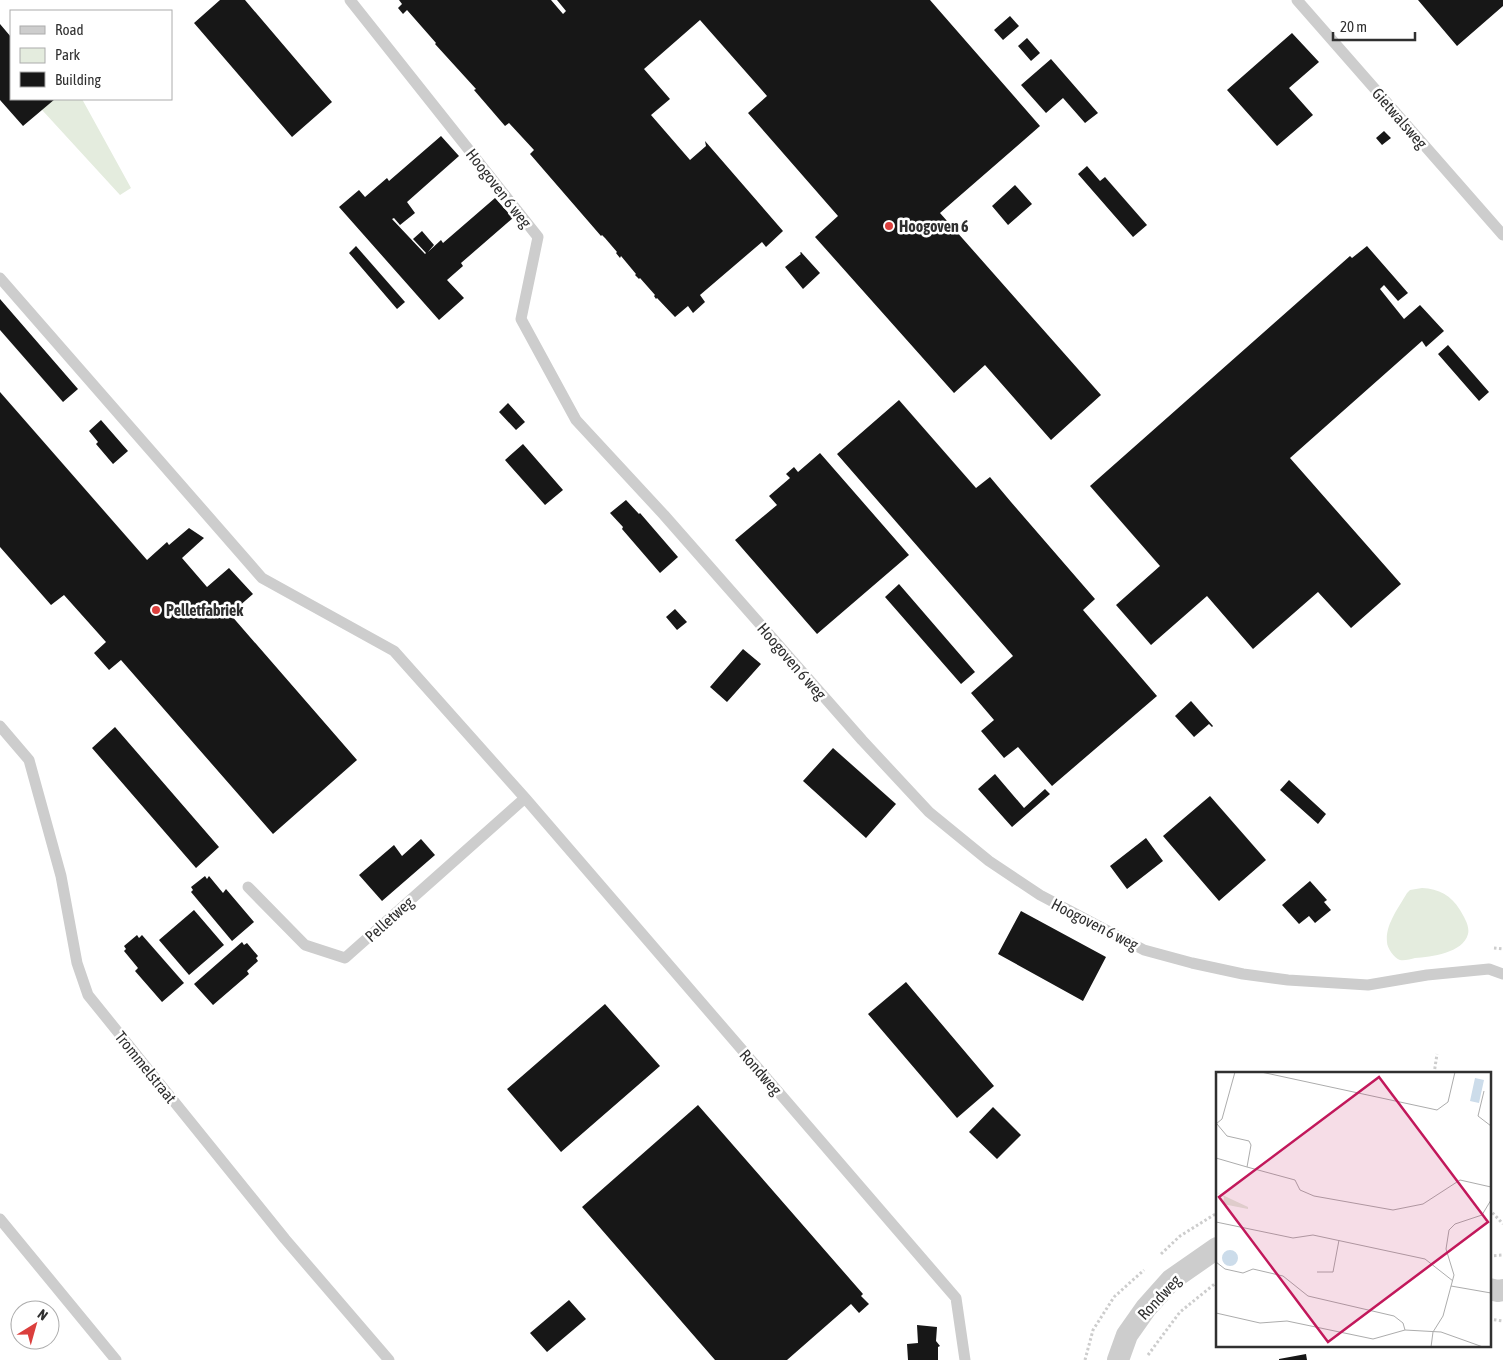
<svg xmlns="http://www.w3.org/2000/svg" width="1503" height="1360" viewBox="0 0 1503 1360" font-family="'Asap Condensed',sans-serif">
<rect width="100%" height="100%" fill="#fff"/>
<path fill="#e4ecde" d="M32,99H82L131,188L120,195Z
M1422,888C1439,889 1451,895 1460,910C1464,917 1470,926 1468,934C1463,953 1431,957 1415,958C1411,959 1404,961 1400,960C1394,958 1387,948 1387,942C1385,925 1399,907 1407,893L1410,890Z"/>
<path fill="#171717" d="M220,0H245L332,102L292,137L194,23Z
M399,0H551L563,14L566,11L557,0H930L1040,126L940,213L1101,395L1051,440L985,365L954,393L815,237L838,216L748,113L767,96L700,20L644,69L670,99L651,115L690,160L706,146L705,141L783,231L766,247L762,242L700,295L705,302L693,313L688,306L675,317L657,298L656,299L654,296L655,295L640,278L639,279L635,275L636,274L621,256L620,258L616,253L617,252L605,238L602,235L601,236L530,154L534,150L509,123L505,126L474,90L476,89L435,44L436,43L407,10L403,14L398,8L402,4Z
M1418,0H1503V6L1457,46Z
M1010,16L1019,26L1003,40L994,30Z
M0,24L11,37V99H55L23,126L0,100Z
M1292,33L1319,62L1289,88L1313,115L1277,146L1227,90Z
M1027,38L1040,53L1031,61L1018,46Z
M1051,59L1098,113L1085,123L1063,98L1046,113L1021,85Z
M1384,131L1391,138L1382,145L1376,138Z
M441,136L459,156L407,202L415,213L400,225L394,218L392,219L425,254L426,253L413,239L422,231L434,245L428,252L441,240L443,243L495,198L513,218L461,263L463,266L447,280L464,298L439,320L339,207L359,190L365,197L387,178L389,181Z
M1087,166L1100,181L1105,177L1147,225L1133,237L1078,174Z
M1015,185L1032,204L1008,225L992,206Z
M356,246L405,302L397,309L349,253Z
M1367,246L1408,293L1398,301L1384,285L1380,289L1404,319L1420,305L1444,331L1426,347L1422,341L1290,458L1401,584L1351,628L1318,592L1253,649L1207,596L1151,645L1116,605L1160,566L1090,486L1350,256L1352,258Z
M801,252L820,273L803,289L785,267L801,254L800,253Z
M0,299L78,389L63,402L0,330Z
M1448,345L1489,392L1479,401L1438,354Z
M0,392L147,560L167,542L169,545L189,528L204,538L182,558L207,587L229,568L253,594L230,614L357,760L273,834L121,660L109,670L94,653L106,642L64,595L51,605L0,547Z
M899,400L976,488L990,477L1011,502L1095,599L1083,610L1157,696L1052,786L1018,747L1004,758L981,731L994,720L971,693L1013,656L837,454Z
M508,403L525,422L516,430L499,412Z
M101,420L128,451L113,464L96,444L98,442L89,431Z
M523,444L563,490L545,505L505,460Z
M820,453L909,555L817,634L735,540L777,505L769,496L790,478L786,474L794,467L798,472Z
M626,500L639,514L640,513L678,557L660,573L622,529L623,527L610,513Z
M899,584L975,672L961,684L885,597Z
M675,609L687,622L677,630L666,617Z
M743,649L761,664L727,702L710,687Z
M1191,701L1213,726L1212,727L1209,724L1194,737L1175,716Z
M115,727L219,847L196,868L92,748Z
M833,748L896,804L866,838L803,781Z
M995,774L1024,808L1045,789L1050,794L1012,827L978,789Z
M1289,780L1326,814L1318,824L1280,790Z
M1210,796L1266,860L1219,901L1163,836Z
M1146,838L1163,861L1127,889L1110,866Z
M421,839L435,855L382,901L359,875L394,845L402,856Z
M205,876L207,879L209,876L223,893L226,889L254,922L232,941L191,892L193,890L191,887Z
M1310,881L1327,900L1324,902L1331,910L1315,923L1309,916L1299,924L1282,905Z
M194,910L224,945L189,975L159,940Z
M1021,911L1106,957L1083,1001L998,954Z
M137,935L139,938L142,935L184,983L162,1002L135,971L138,968L124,951L126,949L124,946Z
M242,942L244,945L247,943L258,956L256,958L258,961L247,971L249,974L213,1005L194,984Z
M906,982L994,1086L957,1118L868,1014Z
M605,1004L660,1066L561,1152L507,1089Z
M698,1105L863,1294L861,1296L869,1304L859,1313L851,1304L787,1360H715L582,1207Z
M993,1107L1021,1135L997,1159L969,1132Z
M569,1300L586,1319L547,1352L530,1333Z
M917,1325L937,1327L936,1341L940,1346L938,1347V1360H908L907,1344L918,1343Z
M1306,1354L1307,1360H1279V1359Z"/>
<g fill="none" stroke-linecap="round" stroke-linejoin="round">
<path stroke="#cdcdcd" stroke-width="3" stroke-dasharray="2.5 2.5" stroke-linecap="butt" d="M1494,948L1503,949
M1434,1074L1437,1054
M1489,1209L1503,1224
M1161,1254L1180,1236L1217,1213
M1489,1256L1503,1255
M1489,1319L1503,1321
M1148,1355L1180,1312L1217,1282
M1085,1360L1093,1330L1114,1297L1144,1270"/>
<path stroke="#cdcdcd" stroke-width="11" d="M350,0L538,237L521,319L576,420L664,515L862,740L929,812L989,861L1040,895L1144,950L1192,963L1243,974L1288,980L1368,985L1427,975L1489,969L1503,974
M1297,0L1503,235
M0,278L262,578L394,651L525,798L956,1298L965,1360
M0,726L29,760L61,876L77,963L88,995L285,1239L389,1360
M248,887L305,945L345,958L525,798
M0,1219L116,1360"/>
<path stroke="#cdcdcd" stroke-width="22" d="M1489,1289L1498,1291L1503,1290
M1118,1360L1127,1335L1146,1308L1171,1280L1217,1248"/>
</g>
<g fill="#db3f3d" stroke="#fff" stroke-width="2">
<circle cx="889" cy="226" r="5"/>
<circle cx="156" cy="610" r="5"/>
</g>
<g text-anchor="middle" stroke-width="5" stroke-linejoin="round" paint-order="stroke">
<g font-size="16" fill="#303030" stroke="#fff">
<text transform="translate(1400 118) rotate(49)" y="6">Gietwalsweg</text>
<text transform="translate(499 188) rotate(52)" y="6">Hoogoven 6 weg</text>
<text transform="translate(792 661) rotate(49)" y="6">Hoogoven 6 weg</text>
<text transform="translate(389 919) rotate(-42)" y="6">Pelletweg</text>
<text transform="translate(1095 924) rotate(27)" y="6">Hoogoven 6 weg</text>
<text transform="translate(146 1067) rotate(51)" y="6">Trommelstraat</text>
<text transform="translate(761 1072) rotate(49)" y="6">Rondweg</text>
<text transform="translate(1159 1297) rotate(-47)" y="6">Rondweg</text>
</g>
<g font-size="16" font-weight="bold" fill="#303030" stroke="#fff" text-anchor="start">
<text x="899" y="232">Hoogoven 6</text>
<text x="166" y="616">Pelletfabriek</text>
</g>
</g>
<g transform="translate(1216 1072)">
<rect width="275" height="275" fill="#fff"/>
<path d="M0,120L32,135V137L7,132L8,125Z" fill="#e4ecde"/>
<path d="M259,6L268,8L263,31L254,29ZM6 186a8 8 0 1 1 16 0a8 8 0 1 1-16 0Z" fill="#ccdcea"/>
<path fill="none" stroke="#acacac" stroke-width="1" d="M45,0L221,38L232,30L239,0M268,19L262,44L275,54M0,52L6,47L19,0M1,52L11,64L33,69L35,73L31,95L79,108L84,118L98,124L177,138L207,132L244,108L275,115M0,86L31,95M0,150L77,166L97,163L209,187L237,209M0,190L9,197L27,201L37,197L67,204L92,224L178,244L187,251L189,258M101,200H117L123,168M235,214L275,221M0,241L44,251L71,249L157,267L189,258L225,260L267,275M215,275L217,260L227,244L238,203L230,177L233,158L239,152L266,143L275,128"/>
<path fill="#c2185b" fill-opacity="0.15" stroke="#c2185b" stroke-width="2.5" d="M163,5L272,150L112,270L3,125Z"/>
<rect width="275" height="275" fill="none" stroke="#303030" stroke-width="2.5"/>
</g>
<rect x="10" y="10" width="162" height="90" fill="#ffffff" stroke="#acacac"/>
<rect x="20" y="26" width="25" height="8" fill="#cdcdcd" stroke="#acacac"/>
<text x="55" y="35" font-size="15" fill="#303030">Road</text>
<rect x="20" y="48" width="25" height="15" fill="#e4ecde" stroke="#acacac"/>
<text x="55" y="60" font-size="15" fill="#303030">Park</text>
<rect x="20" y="72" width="25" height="15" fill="#171717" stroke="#acacac"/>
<text x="55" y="85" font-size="15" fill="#303030">Building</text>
<g transform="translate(35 1325) rotate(37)"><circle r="24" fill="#ffffff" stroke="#acacac"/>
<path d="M0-4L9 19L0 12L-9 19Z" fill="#db3f3d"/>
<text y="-8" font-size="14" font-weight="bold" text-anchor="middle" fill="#303030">N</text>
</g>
<path d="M1333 32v8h82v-8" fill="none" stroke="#303030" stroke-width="2.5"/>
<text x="1340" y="32" font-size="15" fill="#303030" stroke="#ffffff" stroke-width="4" paint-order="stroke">20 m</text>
</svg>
